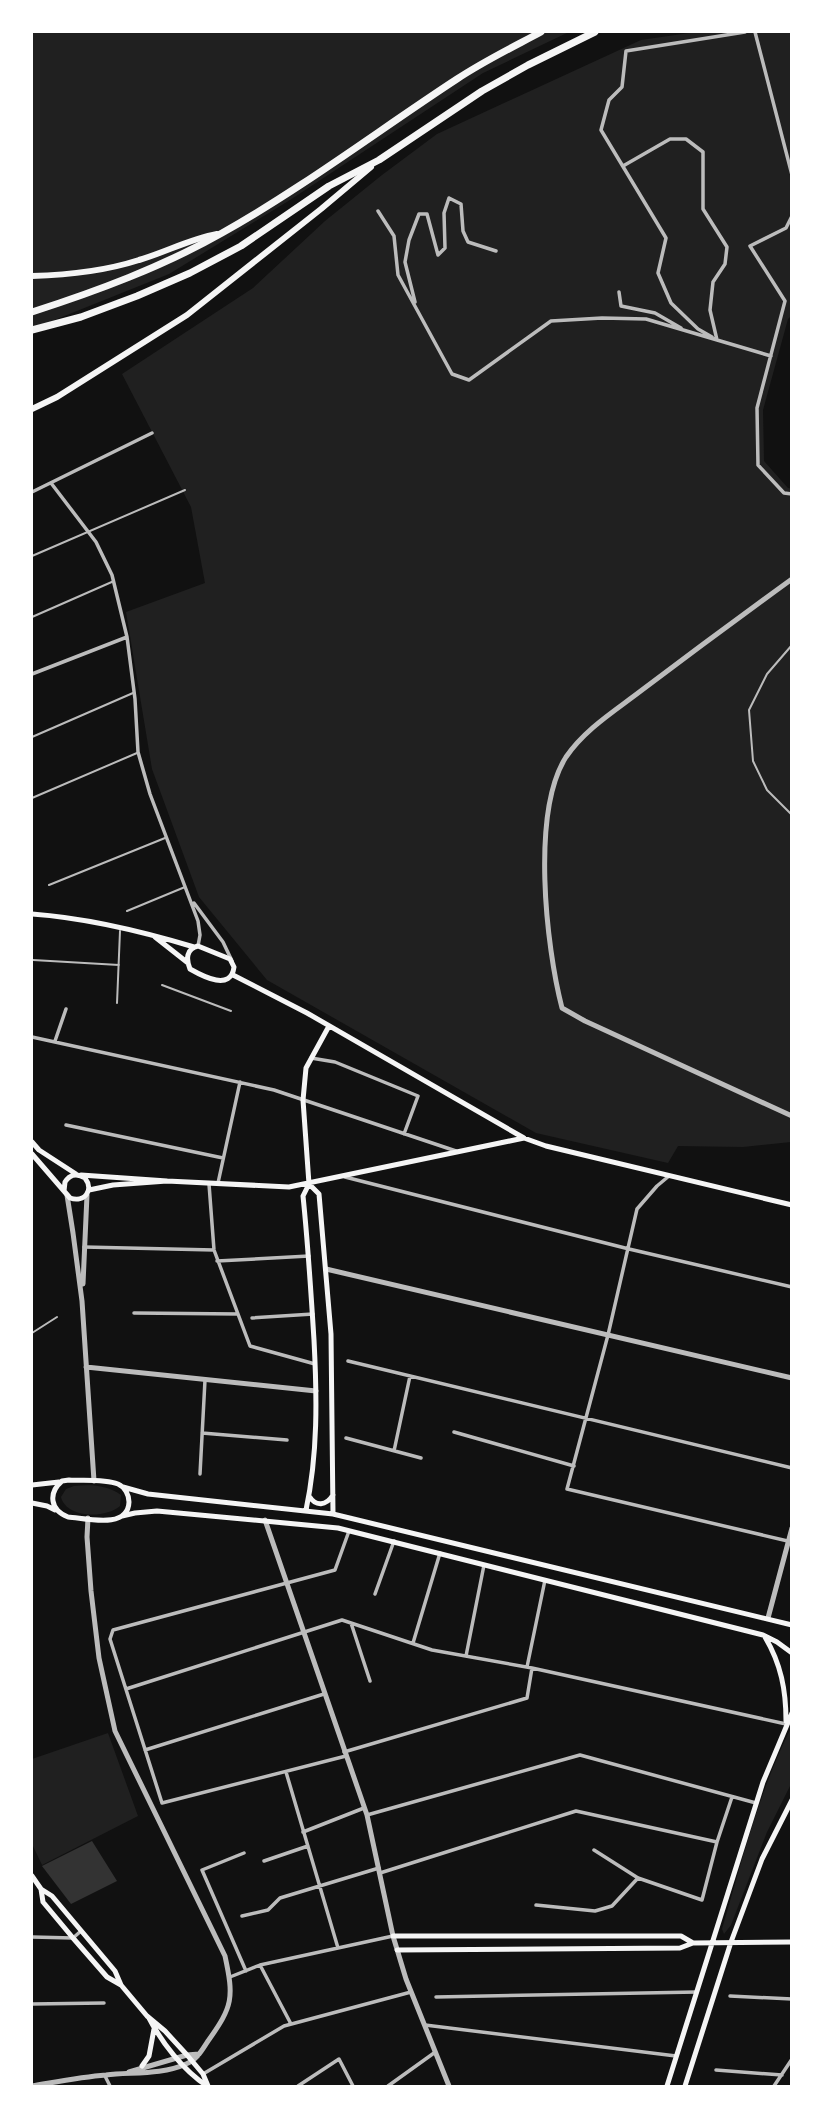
<svg xmlns="http://www.w3.org/2000/svg" width="823" height="2118" viewBox="0 0 823 2118" font-family="'DM Sans',sans-serif">
<rect width="100%" height="100%" fill="#111"/>
<path fill="#202020" d="M32,32H569L483,73L290,200L169,274L32,329Z
M696,32H791V316L788,319L763,410L764,461L788,488L792,489L791,1142L743,1147L678,1146L668,1163L536,1133L267,980L199,897L152,769L126,612L205,583L191,507L122,374L253,288L325,221L382,175L437,134L641,40Z
M74,1486C90,1484 108,1485 121,1495L120,1506C105,1519 66,1518 61,1497L66,1489Z
M791,1728V1784L767,1832L731,1925L724,1934L722,1929C742,1861 759,1791 791,1728Z
M108,1733L138,1816L42,1865L32,1844V1759Z"/>
<path fill="#333" d="M92,1841L117,1881L71,1904L42,1866Z"/>
<g fill="none" stroke-linecap="round" stroke-linejoin="round">
<path stroke="#bcbcbc" stroke-width="2" d="M32,556L185,490
M32,617L114,581
M792,645L767,674L749,710L753,761L767,790L792,815
M32,737L133,693
M32,798L137,753
M49,885L165,838
M127,911L185,887
M33,960L119,965
M162,985L231,1011
M117,1003L120,931
M32,1333L57,1317"/>
<path stroke="#bcbcbc" stroke-width="3.5" d="M755,32L792,175
M623,166L670,139H686L703,152V209L727,247L725,264L713,282L710,310L717,340
M378,211L394,236L398,275L452,374L469,380L551,321L602,318L646,319L771,356
M792,216L786,228L750,246L785,301L757,408L758,465L784,493L792,494
M619,292L621,306L655,313L681,328
M415,302L405,262L409,240L419,214H427L438,255L445,248L444,213L449,198L461,204L463,231L468,242L496,251
M712,337L698,329L671,303L658,273L666,238L601,130L609,100L622,87L626,51L745,32
M792,355V407
M51,483L96,542L112,575L127,637L135,699L138,752L150,794L198,921L200,935L198,946
M32,492L152,433
M32,674L127,637
M194,903L223,942L232,961
M32,1037L274,1090L456,1151
M55,1041L66,1009
M311,1058L335,1062L418,1096L404,1134
M66,1125L223,1158
M669,1176L657,1186L637,1209L608,1335L567,1489L792,1542
M345,1177L629,1249L792,1287
M218,1183L240,1082
M209,1184L214,1250L250,1346L315,1364
M84,1247L214,1250
M217,1261L309,1256
M134,1313L238,1314
M252,1318L313,1314
M348,1361L792,1468
M454,1432L574,1466
M202,1433L287,1440
M346,1438L421,1458
M394,1451L410,1376
M200,1474L205,1380
M375,1594L394,1541
M351,1623L370,1681
M413,1643L440,1553
M466,1656L484,1565
M527,1667L545,1580
M126,1689L342,1620L432,1650L532,1668L786,1724
M145,1750L324,1694
M344,1752L527,1698L532,1668
M346,1756L162,1803L110,1639L113,1630L335,1570L349,1531
M286,1772L338,1948
M367,1815L580,1755L756,1803
M303,1832L364,1808
M594,1850L638,1878L702,1900L717,1842L732,1797
M244,1853L202,1870L246,1971
M264,1861L308,1846
M380,1873L576,1811L717,1842
M536,1905L595,1911L612,1906L638,1878
M242,1916L268,1910L280,1898L379,1868
M32,1937L73,1938L81,1931
M260,1965L291,2024
M230,1977L260,1965L393,1936
M730,1996L792,1999
M436,1997L697,1992
M32,2004L104,2003
M425,2025L676,2056
M716,2070L782,2075
M203,2074L284,2026L411,1992
M105,2076L110,2086
M298,2086L339,2059L353,2086
M388,2086L434,2053
M774,2086L792,2059"/>
<path stroke="#bcbcbc" stroke-width="5" d="M792,579C741,616 691,653 642,690C616,710 585,729 566,757C531,812 546,946 562,1008L585,1021L792,1116
M67,1195L73,1233L82,1301L94,1481
M326,1269L792,1378
M83,1284L87,1195
M86,1367L316,1391
M265,1520L367,1815L393,1936L406,1979L449,2086
M768,1618L792,1528
M129,2072L187,2055L199,2054
M32,2086C56,2082 81,2077 106,2075C132,2072 162,2075 186,2064C197,2060 202,2050 208,2041C233,2006 234,1998 225,1956L115,1731L99,1658L91,1591L87,1537L88,1518"/>
<path stroke="#f5f5f5" stroke-width="5" d="M32,914C87,918 141,931 194,947
M155,937L188,963
M198,946L230,959L234,967C231,991 204,977 190,969C186,959 186,949 198,946Z
M233,975L307,1013L524,1138L546,1146L792,1205
M32,1142L39,1150L76,1174
M32,1154L70,1198C85,1203 94,1190 85,1178C77,1173 70,1174 65,1182L64,1191
M81,1175L167,1181L113,1185L89,1190
M167,1181L289,1187L524,1138
M309,1184L319,1194L331,1334L333,1514
M69,1480C84,1481 104,1479 118,1484C125,1487 129,1495 129,1502C128,1530 85,1518 68,1517C50,1510 48,1493 62,1481Z
M32,1485L59,1482
M123,1487L148,1494L333,1514L792,1625
M309,1496C316,1507 326,1506 333,1495
M32,1503L47,1506L55,1510
M306,1510C318,1454 317,1397 314,1340C311,1292 308,1244 303,1196L309,1184L303,1100L306,1068L329,1026
M122,1516L135,1513L157,1511L338,1528L763,1635L777,1642L792,1653
M765,1637C781,1664 786,1690 786,1721
M32,1876L41,1889L43,1902L73,1938L107,1977L121,1985L147,2016L165,2031L187,2055L203,2074L208,2086
M41,1889L52,1896L115,1971L121,1985
M393,1936H681L693,1943
M397,1950L680,1948L693,1943L792,1942
M149,2018C162,2043 183,2070 207,2086
M142,2066L149,2056L154,2029
M667,2086L763,1782L792,1713
M685,2086L731,1942L762,1859L792,1800"/>
<path stroke="#f5f5f5" stroke-width="6" d="M32,276C68,275 105,271 139,260C166,252 190,239 217,234
M32,409L57,397L187,315L321,209L371,167"/>
<path stroke="#f5f5f5" stroke-width="7" d="M32,312C97,291 162,267 222,233C304,187 379,130 457,79C484,61 513,47 541,32
M32,330L81,317L137,296L190,273L241,246L329,186L379,160L482,91L528,65L595,32"/>
</g>
<rect width="823" height="2118" fill="none" stroke="#ffffff" stroke-width="66"/>
</svg>
